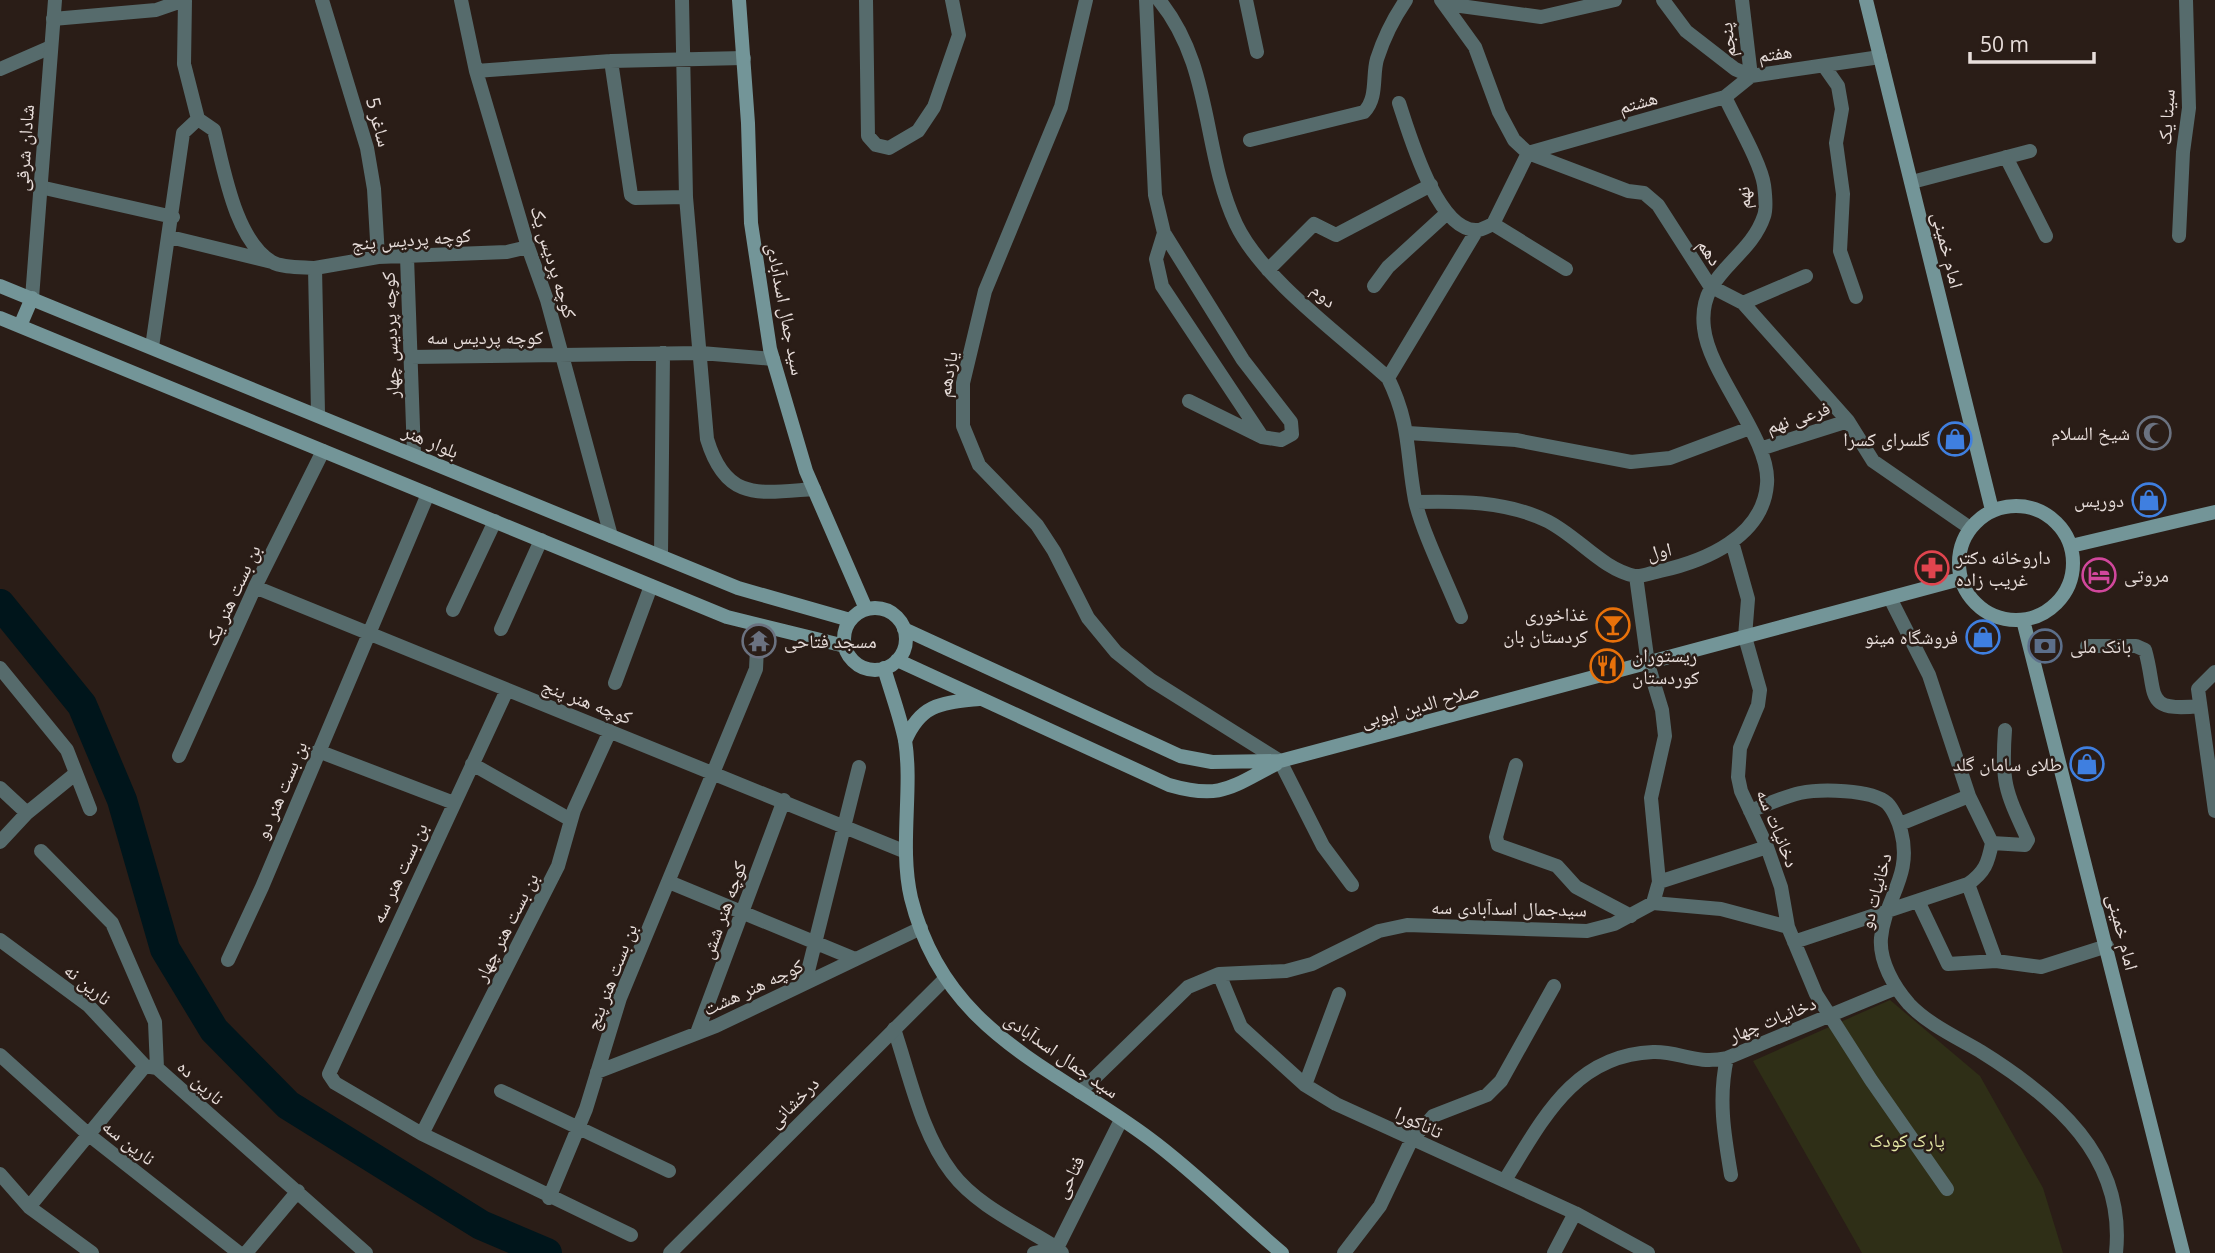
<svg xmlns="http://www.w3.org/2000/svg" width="2215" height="1253" viewBox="0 0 2215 1253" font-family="'Open Sans','Noto Naskh Arabic',sans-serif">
<rect width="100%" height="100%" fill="#2a1d17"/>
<path fill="#2f2f17" d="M1890,1000L1980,1076L2043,1188L2063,1253H1862L1753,1061Z"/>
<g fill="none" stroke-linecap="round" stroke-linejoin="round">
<path stroke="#00151b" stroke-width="30" d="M0,604L82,705L122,800L165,949L214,1030L288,1105L481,1225L547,1253"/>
<path stroke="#566b6c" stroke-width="14" d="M185,0L184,64L198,119L214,130C224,169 235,240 272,262C282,268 303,267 315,268
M322,0L367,148L374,189L378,257
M461,0L476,71L528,247L547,300L611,536
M682,0L686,197L707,439C726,502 759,493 814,489
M866,0L868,136L876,145L889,148L918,131L934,107L959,35L952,0
M1086,0L1061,107L985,291L963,383V426L979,465L1037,525L1054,551L1088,618L1116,652L1151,680L1280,761L1323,846L1352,885
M1146,0L1155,195L1164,233L1243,360L1291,422L1292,434L1281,440L1262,437L1189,401
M1159,0C1213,66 1202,151 1236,224C1262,279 1342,336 1388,378C1411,425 1406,452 1415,500C1422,532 1448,584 1461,617
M1246,0L1257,52
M1441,0L1475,47L1499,112L1514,140L1528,153L1628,191L1644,193L1658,205L1710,286L1743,303L1848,421L1873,461L1970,528
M1663,0L1686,31L1735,69L1751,76L1880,57
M1446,4L1541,17L1615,0
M53,19L156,10L185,0
M611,61L631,195L635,198L686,197
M1824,66L1838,86L1842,109L1836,143L1843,194L1840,251L1856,297
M0,69L51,47
M476,71L611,61L744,58
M1399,103C1409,133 1437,232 1477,230C1482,230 1488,226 1493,224L1528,153L1725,97L1751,76L1742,0
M1250,140L1364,112C1378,98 1372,76 1377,59C1384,37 1393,19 1406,0
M2006,157L2046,236
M1912,182L2030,151
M40,187L173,217
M1493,224L1566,269
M1164,233L1156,259L1162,286L1261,435
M2179,236L2183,152L2189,108L2186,0
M170,237L272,262
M407,257L414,455
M1268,270L1314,224L1336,235L1431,185
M1374,286L1388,267L1447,213
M1743,303L1806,276
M152,347L183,133L198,119
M410,357L701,353L773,359
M1388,378L1477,230
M318,413L315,268L378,257L507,252L528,247
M1408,433L1516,440L1631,462L1670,458L1750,428
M1760,449L1848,421
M1416,502C1459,501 1505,501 1545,520C1576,534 1601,569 1635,576C1642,577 1653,572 1660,571C1705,561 1763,537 1767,484C1771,439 1709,375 1704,328C1697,273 1749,261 1764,216C1767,208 1765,193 1764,185C1761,163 1735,119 1725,97
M1732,542L1748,599L1745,637L1760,690L1758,705L1740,748L1738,777L1741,791L1767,847L1781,887L1788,927L1816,994L1871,1080L1947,1189
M661,555L663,353
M255,587L906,852
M1890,598L1929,675L1969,796L1992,843
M453,610L495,521
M501,629L541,540
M2087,646H2136L2145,650C2158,695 2142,712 2200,706
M0,668L67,750L90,809
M2215,672L2198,689L2215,811
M615,683L651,586
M507,690L329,1074L335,1083L422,1134L631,1235
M318,751L454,803
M179,756L255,587L323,451
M472,764L571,820
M1516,765L1496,837L1498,845L1557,866L1576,887L1631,916
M0,788L27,813
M1750,811C1766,805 1783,797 1800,793C1820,789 1871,789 1887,803C1893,809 1899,822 1901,831C1913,876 1885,897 1881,938C1879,961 1894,987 1909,1004C1928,1024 1956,1037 1980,1051C2054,1097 2126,1156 2116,1253
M1900,824L1969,796
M0,842L27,813L75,774
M1992,843L2025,845L2028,840C2006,792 2001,784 2005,730
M41,851L112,923L155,1022L157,1068
M669,882L855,959
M1659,882L1767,847
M1968,884L1996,961
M1653,903L1721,909L1788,927
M1919,903L1948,964L1996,961L2041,967L2107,946
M0,940L88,1005L145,1066
M1794,942L1968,884C1985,872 1988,863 1992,843
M228,960L262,887L428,494
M1219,974L1241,1027L1305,1085L1336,1104L1575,1213L1648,1253
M805,983L859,767
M894,1029C910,1076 921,1133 952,1173C977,1206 1023,1226 1057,1248L1034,1253
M697,1033L784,800
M0,1055L89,1135L239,1253
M1727,1058C1718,1098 1724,1134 1731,1175
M597,1072L716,1026L921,928
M1305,1085L1339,994
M501,1091L669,1171
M1080,1092L1188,987L1219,974L1286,971L1312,964L1379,931L1407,925L1587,931L1614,924L1653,903L1659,882L1651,798L1665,736L1662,710L1648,664L1636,576
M422,1134L558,866L574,810L610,731
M0,1174L29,1207L92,1253
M1505,1180C1542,1121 1573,1055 1653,1052C1680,1051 1695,1065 1727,1058L1896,988
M549,1198L586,1109L620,998L756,669L758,627
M29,1207L145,1066L157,1068L366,1253
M246,1253L298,1191
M1062,1253L1057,1248L1121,1120
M1344,1253L1380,1206L1411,1141L1433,1116L1487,1095L1501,1081L1554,986
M1554,1253L1575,1213"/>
<path stroke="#566b6c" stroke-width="14" d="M32,298L55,0
M670,1253L945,979"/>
<path stroke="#739598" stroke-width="14" d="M739,0L748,123L751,223L770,349L806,471L866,609
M1866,0L1992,510
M0,286L738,588L850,620
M0,318L727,617L845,646
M20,326L32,298
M1959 563a57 57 0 1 1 114 0a57 57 0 1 1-114 0Z
M2071,546L2215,512
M844 639a31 31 0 1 1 62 0a31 31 0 1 1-62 0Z
M2023,620L2183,1253
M904,629L1180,756L1212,762L1280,761L1960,579
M897,660L1169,785C1221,800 1231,787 1276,764
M884,668C891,692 900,716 905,740C913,790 899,846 911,898C944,1032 1051,1065 1150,1139C1196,1173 1238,1216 1282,1253
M905,741C921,703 942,703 979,699"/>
</g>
<defs>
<symbol id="mosque-ring" viewBox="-11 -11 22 22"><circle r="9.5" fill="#2a1d17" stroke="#6b7280" stroke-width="1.5"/><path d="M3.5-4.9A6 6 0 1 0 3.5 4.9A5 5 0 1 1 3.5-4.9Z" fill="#6b7280"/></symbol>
<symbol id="shop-ring" viewBox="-11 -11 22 22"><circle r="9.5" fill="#2a1d17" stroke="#3f7fe0" stroke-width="1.5"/><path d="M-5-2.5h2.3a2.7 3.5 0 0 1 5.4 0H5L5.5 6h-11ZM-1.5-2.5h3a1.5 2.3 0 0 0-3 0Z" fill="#3f7fe0"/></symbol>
<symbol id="pharmacy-ring" viewBox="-11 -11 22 22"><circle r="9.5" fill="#2a1d17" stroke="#e0444e" stroke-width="1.5"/><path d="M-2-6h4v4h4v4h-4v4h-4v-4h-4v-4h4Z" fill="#e0444e"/></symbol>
<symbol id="hotel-ring" viewBox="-11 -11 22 22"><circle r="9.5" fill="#2a1d17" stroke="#d1479c" stroke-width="1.5"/><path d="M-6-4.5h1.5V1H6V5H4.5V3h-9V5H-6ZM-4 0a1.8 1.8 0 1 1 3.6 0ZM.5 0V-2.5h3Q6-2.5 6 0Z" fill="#d1479c"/></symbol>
<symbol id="bar-ring" viewBox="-11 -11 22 22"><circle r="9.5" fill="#2a1d17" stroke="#e8710a" stroke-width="1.5"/><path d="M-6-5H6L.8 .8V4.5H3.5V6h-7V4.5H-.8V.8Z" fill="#e8710a"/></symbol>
<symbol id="temple-ring" viewBox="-11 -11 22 22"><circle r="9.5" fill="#2a1d17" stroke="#6b7280" stroke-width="1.5"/><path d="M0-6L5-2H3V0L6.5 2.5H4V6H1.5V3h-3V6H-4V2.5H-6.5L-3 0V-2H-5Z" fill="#6b7280"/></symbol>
<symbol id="bank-ring" viewBox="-11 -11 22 22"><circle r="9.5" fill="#2a1d17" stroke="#5c6f8a" stroke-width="1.5"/><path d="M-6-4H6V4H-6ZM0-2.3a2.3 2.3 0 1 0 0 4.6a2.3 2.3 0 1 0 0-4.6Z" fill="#5c6f8a"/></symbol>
<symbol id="restaurant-ring" viewBox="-11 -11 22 22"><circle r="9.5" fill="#2a1d17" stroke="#e8710a" stroke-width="1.5"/><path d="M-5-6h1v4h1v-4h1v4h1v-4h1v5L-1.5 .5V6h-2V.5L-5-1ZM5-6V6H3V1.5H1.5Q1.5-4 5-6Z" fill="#e8710a"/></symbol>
</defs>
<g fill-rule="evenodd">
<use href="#mosque-ring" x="2135" y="414" width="38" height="38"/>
<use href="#shop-ring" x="1936" y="420" width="38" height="38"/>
<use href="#shop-ring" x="2130" y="481" width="38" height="38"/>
<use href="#pharmacy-ring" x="1913" y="549" width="38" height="38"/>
<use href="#hotel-ring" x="2080" y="556" width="38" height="38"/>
<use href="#bar-ring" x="1594" y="606" width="38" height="38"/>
<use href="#shop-ring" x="1964" y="618" width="38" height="38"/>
<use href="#temple-ring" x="740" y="622" width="38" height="38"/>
<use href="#bank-ring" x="2026" y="627" width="38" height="38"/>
<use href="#restaurant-ring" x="1588" y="647" width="38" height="38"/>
<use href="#shop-ring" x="2068" y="745" width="38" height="38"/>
</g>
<g text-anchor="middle" stroke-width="5" stroke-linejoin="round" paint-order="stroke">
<g font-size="19" fill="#e8dedb" stroke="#2a1d17">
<text transform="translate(1727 40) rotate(-97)" y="7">پنجم</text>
<text transform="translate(1775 53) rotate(-8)" y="7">هفتم</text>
<text transform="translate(1638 102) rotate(-16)" y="7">هشتم</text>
<text transform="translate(2166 117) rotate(-86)" y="7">سینا یک</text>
<text transform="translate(379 122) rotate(75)" y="7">ساغر 5</text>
<text transform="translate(24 148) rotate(-86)" y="7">شادان شرقی</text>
<text transform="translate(1743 198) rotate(-93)" y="7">نهم</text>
<text transform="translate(411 239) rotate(-4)" y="7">کوچه پردیس پنج</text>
<text transform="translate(1948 250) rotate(76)" y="7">امام خمینی</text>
<text transform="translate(1710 252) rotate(56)" y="7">دهم</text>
<text transform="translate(554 262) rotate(73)" y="7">کوچه پردیس یک</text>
<text transform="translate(1324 295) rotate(42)" y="7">دوم</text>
<text transform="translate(786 309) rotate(79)" y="7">سید جمال اسدآبادی</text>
<text transform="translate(390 335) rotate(-92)" y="7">کوچه پردیس چهار</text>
<text x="485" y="344">کوچه پردیس سه</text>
<text transform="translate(947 374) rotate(-80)" y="7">یازدهم</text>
<text transform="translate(1798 417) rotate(-18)" y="7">فرعی نهم</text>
<text transform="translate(431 441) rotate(23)" y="7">بلوار هنر</text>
<text transform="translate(1659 551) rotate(-13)" y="7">اول</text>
<text transform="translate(232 595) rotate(-65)" y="7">بن بست هنر یک</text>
<text transform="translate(587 701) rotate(21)" y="7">کوچه هنر پنج</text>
<text transform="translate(1420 705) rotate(-15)" y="7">صلاح الدین ایوبی</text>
<text transform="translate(281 790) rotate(-67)" y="7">بن بست هنر دو</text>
<text transform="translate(1778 828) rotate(68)" y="7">دخانیات سه</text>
<text transform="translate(399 873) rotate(-65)" y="7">بن بست هنر سه</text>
<text transform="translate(1875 891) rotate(-75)" y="7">دخانیات دو</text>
<text transform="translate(1509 908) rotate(1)" y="7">سیدجمال اسدآبادی سه</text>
<text transform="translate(723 910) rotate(-70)" y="7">کوچه هنر شش</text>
<text transform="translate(506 927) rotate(-63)" y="7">بن بست هنر چهار</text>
<text transform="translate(2123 932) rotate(76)" y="7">امام خمینی</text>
<text transform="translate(611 977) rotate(-69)" y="7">بن بست هنر پنج</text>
<text transform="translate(88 984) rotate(39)" y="7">نارین نه</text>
<text transform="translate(753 987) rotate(-25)" y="7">کوچه هنر هشت</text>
<text transform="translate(1772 1019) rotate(-22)" y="7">دخانیات چهار</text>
<text transform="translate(1062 1055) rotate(35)" y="7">سید جمال اسدآبادی</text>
<text transform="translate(201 1082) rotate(43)" y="7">نارین ده</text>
<text transform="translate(793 1102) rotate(-45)" y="7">درخشانی</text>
<text transform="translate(1419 1122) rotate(25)" y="7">تاناکورا</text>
<text transform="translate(129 1142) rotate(38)" y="7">نارین سه</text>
<text transform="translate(1069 1177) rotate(-63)" y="7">فتاحی</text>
</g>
<g font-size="19" fill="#e8dedb" stroke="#2a1d17" text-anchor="end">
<text x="2130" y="440">شیخ السلام</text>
<text x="1930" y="446">گلسرای کسرا</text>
<text x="2124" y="507">دوریس</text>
<text x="1956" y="564" text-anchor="start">داروخانه دکتر<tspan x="1956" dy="22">غریب زاده</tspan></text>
<text x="2124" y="582" text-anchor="start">مروتی</text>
<text x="1588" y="621">غذاخوری<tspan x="1588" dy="22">کردستان بان</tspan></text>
<text x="1958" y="644">فروشگاه مینو</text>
<text x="784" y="648" text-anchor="start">مسجد فتاحی</text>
<text x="2070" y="653" text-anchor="start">بانک ملی</text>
<text x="1632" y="662" text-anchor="start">ریستوران<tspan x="1632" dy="22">کوردستان</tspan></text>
<text x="2062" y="771">طلای سامان گلد</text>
</g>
<g font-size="19" fill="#e5e8a5" stroke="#2a1d17">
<text x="1907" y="1147">پارک کودک</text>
</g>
</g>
<path d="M1970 52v10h124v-10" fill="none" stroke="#e8dedb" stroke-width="3.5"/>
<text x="1980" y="52" font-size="21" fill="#e8dedb" stroke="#2a1d17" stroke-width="5" paint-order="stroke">50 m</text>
</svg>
